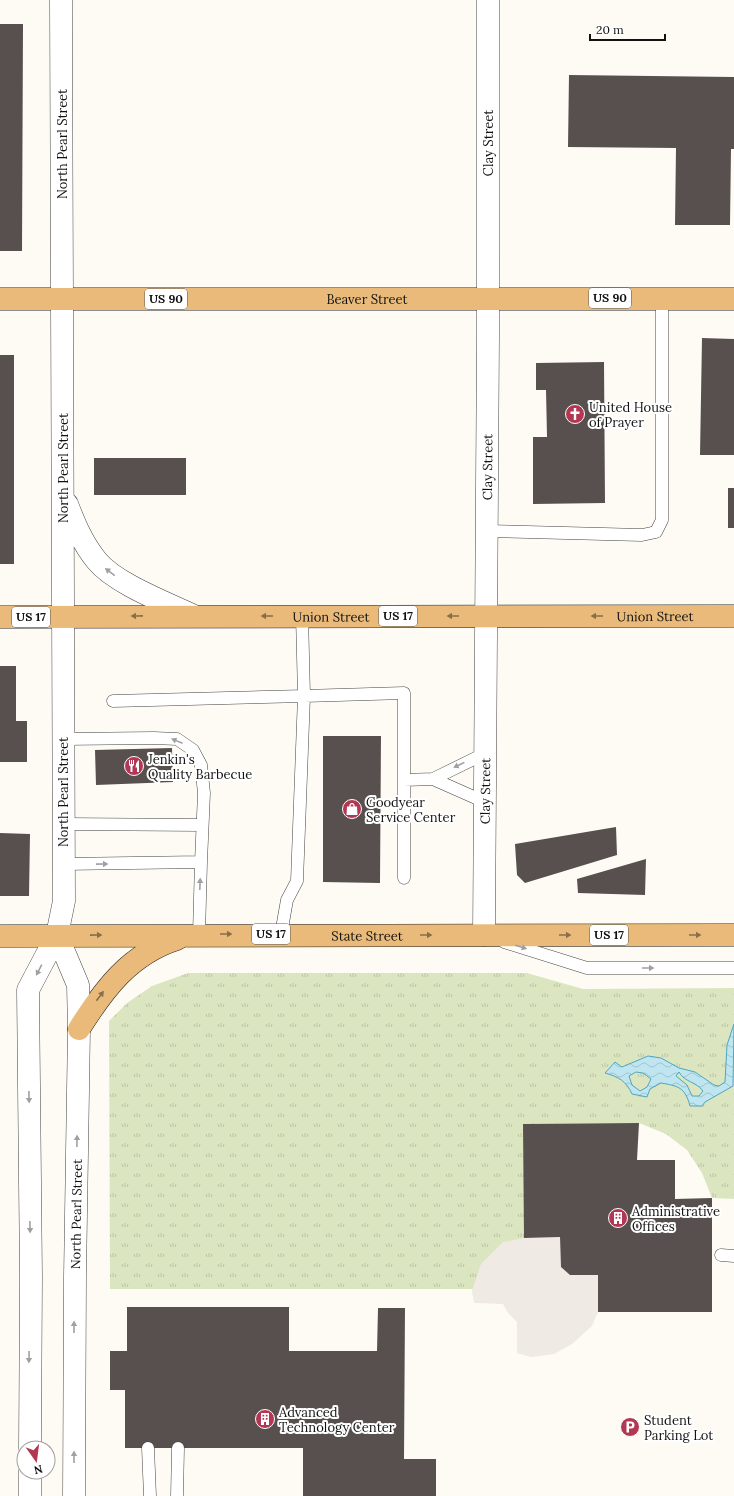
<svg xmlns="http://www.w3.org/2000/svg" width="734" height="1496" viewBox="0 0 734 1496" font-family="Lora,serif">
<defs>
<pattern id="grass-tufts" width="24" height="20" patternUnits="userSpaceOnUse"><rect width="24" height="20" fill="#dbe6c1"/><path d="M3 7l-1-3M5 7V3M7 7l1-3M15 17l-1-3M17 17v-4M19 17l1-3" fill="none" stroke="#bbc4a5"/></pattern>
<pattern id="water-waves" width="16" height="10" patternUnits="userSpaceOnUse"><rect width="16" height="10" fill="#bfe6f0"/><path d="M0 5q4-4 8 0t8 0" fill="none" stroke="#a3c4cd"/></pattern>
</defs>
<rect width="100%" height="100%" fill="#fefbf5"/>
<path fill="url(#grass-tufts)" d="M188,973H527L583,989L734,988V1199L712,1198L702,1173L687,1150L666,1134L639,1123L524,1124V1238L502,1245L474,1289H110L109,1021L127,1003L152,986Z"/>
<path fill="#efeae3" d="M560,1237L561,1267L570,1275H598V1312L592,1326L572,1344L554,1354L532,1357L527,1356L517,1353V1322L508,1313L503,1304L474,1303L472,1291L481,1264L503,1242L524,1238Z"/>
<path fill="url(#water-waves)" stroke="#4ea6bf" fill-rule="evenodd" d="M734,1024L733,1086L705,1102L702,1106H690C685,1087 678,1086 661,1083L650,1089L647,1097L632,1094C626,1081 619,1077 605,1073L615,1062L622,1067L648,1056L661,1058L679,1068L695,1072L714,1085L719,1086L725,1082L727,1045ZM636,1072L643,1073L651,1079L647,1087L640,1091L632,1085L629,1076ZM679,1072C684,1082 697,1082 703,1091L699,1096H692L687,1085L676,1076Z"/>
<path fill="#58504e" d="M0,24H23L22,251H0Z
M569,75L734,77V149H731L730,225H675L676,148L568,147Z
M702,338L734,339V455H700Z
M0,355H14V564H0Z
M604,362L605,503L533,504V437H547L546,390H536V363Z
M94,458H186V495H94Z
M728,488H734V528H728Z
M0,666H16V721H27V762H0Z
M323,736H381L380,883L323,882Z
M172,748L173,782L96,785L95,750Z
M616,827L617,855L525,883L517,875L515,844Z
M0,833L30,834L29,896H0Z
M646,859L645,895L578,893L577,879Z
M639,1123L637,1160H675V1199L712,1198V1312H598V1275H570L561,1267L560,1237L524,1238L523,1124Z
M127,1307H289V1351H377L378,1308H405L404,1459H436V1496H303V1448H125V1390H110V1351H127Z"/>
<g fill="none" stroke-linecap="round" stroke-linejoin="round">
<defs>
<path id="service" d="M486,531L642,535L656,532L662,520V298
M302,615L304,696L404,693V780
M113,701L304,696L297,881L287,900L281,934
M63,739L154,738L177,739L193,750L201,765L204,793L201,862L63,864
M433,779L485,802
M63,824L202,825
M404,878V780L433,779L486,753
M199,934L201,862
M504,942L587,968H734
M721,1255L734,1256
M148,1448L150,1496
M177,1496L178,1448"/>
<g id="minor">
<path id="s1" d="M484,935L488,337V0"/>
</g>
<path id="tertiary" d="M67,504C75,525 83,544 97,561C116,584 167,603 194,616
M57,935L78,985L79,1029L75,1276L74,1496
M30,1448L31,1277L28,990L57,935L64,901L61,0
M30,1472V1496"/>
<g id="primary">
<path id="s2" d="M0,299H734"/>
<path id="s3" d="M0,617L734,616"/>
<path id="s4" d="M0,936L734,935"/>
<path d="M79,1029C104,989 130,954 177,939"/>
</g>
</defs>
<use href="#service" stroke="#444" stroke-width="13"/>
<use href="#minor" stroke="#444" stroke-width="23"/>
<use href="#tertiary" stroke="#444" stroke-width="23"/>
<use href="#primary" stroke="#222" stroke-width="23"/>
<use href="#service" stroke="#fff" stroke-width="12"/>
<use href="#minor" stroke="#fff" stroke-width="22"/>
<use href="#tertiary" stroke="#fff" stroke-width="22"/>
<use href="#primary" stroke="#e9ba7a" stroke-width="22"/>
</g>
<defs><path id="oneway-solid" d="M-6-.8H1V-3.2L6.5 0L1 3.2V.8H-6Z"/></defs>
<g fill="#a0a0a0">
<use href="#oneway-solid" transform="translate(110 572) rotate(-143)"/>
<use href="#oneway-solid" transform="translate(177 741) rotate(-158)"/>
<use href="#oneway-solid" transform="translate(459 765) rotate(154)"/>
<use href="#oneway-solid" transform="translate(102 864) rotate(-1)"/>
<use href="#oneway-solid" transform="translate(200 884) rotate(-88)"/>
<use href="#oneway-solid" transform="translate(521 947) rotate(18)"/>
<use href="#oneway-solid" transform="translate(648 968)"/>
<use href="#oneway-solid" transform="translate(39 970) rotate(118)"/>
<use href="#oneway-solid" transform="translate(29 1097) rotate(89)"/>
<use href="#oneway-solid" transform="translate(77 1141) rotate(-89)"/>
<use href="#oneway-solid" transform="translate(30 1227) rotate(89)"/>
<use href="#oneway-solid" transform="translate(74 1327) rotate(-90)"/>
<use href="#oneway-solid" transform="translate(29 1357) rotate(91)"/>
<use href="#oneway-solid" transform="translate(74 1457) rotate(-90)"/>
</g>
<g fill="#886e4b">
<use href="#oneway-solid" transform="translate(137 616) rotate(179)"/>
<use href="#oneway-solid" transform="translate(267 616) rotate(180)"/>
<use href="#oneway-solid" transform="translate(453 616) rotate(-180)"/>
<use href="#oneway-solid" transform="translate(597 616) rotate(-180)"/>
<use href="#oneway-solid" transform="translate(226 934)"/>
<use href="#oneway-solid" transform="translate(96 935) rotate(-1)"/>
<use href="#oneway-solid" transform="translate(426 935)"/>
<use href="#oneway-solid" transform="translate(565 935)"/>
<use href="#oneway-solid" transform="translate(695 935)"/>
<use href="#oneway-solid" transform="translate(100 996) rotate(-53)"/>
</g>
<defs>
<symbol id="church-disc" viewBox="-11 -11 22 22"><circle r="9.5" fill="#b23753" stroke="#fff"/><path d="M-1.2-6h2.4v3.5h3.3v2.4h-3.3V6h-2.4V-.1h-3.3v-2.4h3.3Z" fill="#fff"/></symbol>
<symbol id="restaurant-disc" viewBox="-11 -11 22 22"><circle r="9.5" fill="#b23753" stroke="#fff"/><path d="M-5-6h1v4h1v-4h1v4h1v-4h1v5L-1.5 .5V6h-2V.5L-5-1ZM5-6V6H3V1.5H1.5Q1.5-4 5-6Z" fill="#fff"/></symbol>
<symbol id="shop-disc" viewBox="-11 -11 22 22"><circle r="9.5" fill="#b23753" stroke="#fff"/><path d="M-5-2.5h2.3a2.7 3.5 0 0 1 5.4 0H5L5.5 6h-11ZM-1.5-2.5h3a1.5 2.3 0 0 0-3 0Z" fill="#fff"/></symbol>
<symbol id="building-disc" viewBox="-11 -11 22 22"><circle r="9.5" fill="#b23753" stroke="#fff"/><path d="M-4-6H4V6H1V3H-1V6H-4ZM-2.5-4.3h1.7v1.8h-1.7ZM.8-4.3h1.7v1.8H.8ZM-2.5-1h1.7V.8h-1.7ZM.8-1h1.7V.8H.8Z" fill="#fff"/></symbol>
<symbol id="parking-disc" viewBox="-11 -11 22 22"><circle r="9.5" fill="#b23753" stroke="#fff"/><path d="M-3.5-5.5H1a3.5 3.5 0 0 1 0 7H-1V5.5H-3.5ZM-1-3.4V-.6H.8a1.4 1.4 0 0 0 0-2.8Z" fill="#fff"/></symbol>
</defs>
<g fill-rule="evenodd">
<use href="#church-disc" x="564" y="403" width="22" height="22"/>
<use href="#restaurant-disc" x="123" y="755" width="22" height="22"/>
<use href="#shop-disc" x="341" y="798" width="22" height="22"/>
<use href="#building-disc" x="607" y="1207" width="22" height="22"/>
<use href="#building-disc" x="254" y="1408" width="22" height="22"/>
<use href="#parking-disc" x="619" y="1416" width="22" height="22"/>
</g>
<g text-anchor="middle" stroke-width="4" stroke-linejoin="round" paint-order="stroke">
<g fill="#fff" stroke="#585858" stroke-width="1">
<rect x="589" y="288" width="42" height="20" rx="3"/>
<rect x="145" y="289" width="42" height="20" rx="3"/>
<rect x="379" y="606" width="38" height="20" rx="3"/>
<rect x="12" y="607" width="38" height="20" rx="3"/>
<rect x="252" y="924" width="38" height="20" rx="3"/>
<rect x="590" y="925" width="38" height="20" rx="3"/>
</g>
<g font-size="12" font-weight="bold" fill="#111">
<text x="610" y="302">US 90</text>
<text x="166" y="303">US 90</text>
<text x="398" y="620">US 17</text>
<text x="31" y="621">US 17</text>
<text x="271" y="938">US 17</text>
<text x="609" y="939">US 17</text>
</g>
<g font-size="13" fill="#111" stroke="#fff">
<text transform="translate(488 143) rotate(-90)" y="5">Clay Street</text>
<text transform="translate(62 144) rotate(-90)" y="5">North Pearl Street</text>
<text dy="5" stroke="none"><textPath href="#s2" startOffset="367">Beaver Street</textPath></text>
<text dy="5" stroke="none"><textPath href="#s1" startOffset="468">Clay Street</textPath></text>
<text transform="translate(63 468) rotate(-90)" y="5">North Pearl Street</text>
<text dy="5" stroke="none"><textPath href="#s3" startOffset="331">Union Street</textPath></text>
<text dy="5" stroke="none"><textPath href="#s3" startOffset="655">Union Street</textPath></text>
<text dy="5" stroke="none"><textPath href="#s1" startOffset="144">Clay Street</textPath></text>
<text transform="translate(63 792) rotate(-90)" y="5">North Pearl Street</text>
<text dy="5" stroke="none"><textPath href="#s4" startOffset="367">State Street</textPath></text>
<text transform="translate(76 1214) rotate(-89)" y="5">North Pearl Street</text>
</g>
<g font-size="13" fill="#111" stroke="#fff" text-anchor="start">
<text x="589" y="412">United House<tspan x="589" dy="15">of Prayer</tspan></text>
<text x="148" y="764">Jenkin's<tspan x="148" dy="15">Quality Barbecue</tspan></text>
<text x="366" y="807">Goodyear<tspan x="366" dy="15">Service Center</tspan></text>
<text x="632" y="1216">Administrative<tspan x="632" dy="15">Offices</tspan></text>
<text x="279" y="1417">Advanced<tspan x="279" dy="15">Technology Center</tspan></text>
<text x="644" y="1425">Student<tspan x="644" dy="15">Parking Lot</tspan></text>
</g>
</g>
<g transform="translate(36 1460) rotate(166)"><circle r="19" fill="#ffffff" stroke="#a0a0a0"/>
<path d="M0-3L7 15L0 10L-7 15Z" fill="#b23753"/>
<text y="-6" font-size="11" font-weight="bold" text-anchor="middle" fill="#111111">N</text>
</g>
<path d="M590 34v6h75v-6" fill="none" stroke="#111111" stroke-width="2"/>
<text x="596" y="34" font-size="12" fill="#111111" stroke="#ffffff" stroke-width="3" paint-order="stroke">20 m</text>
</svg>
